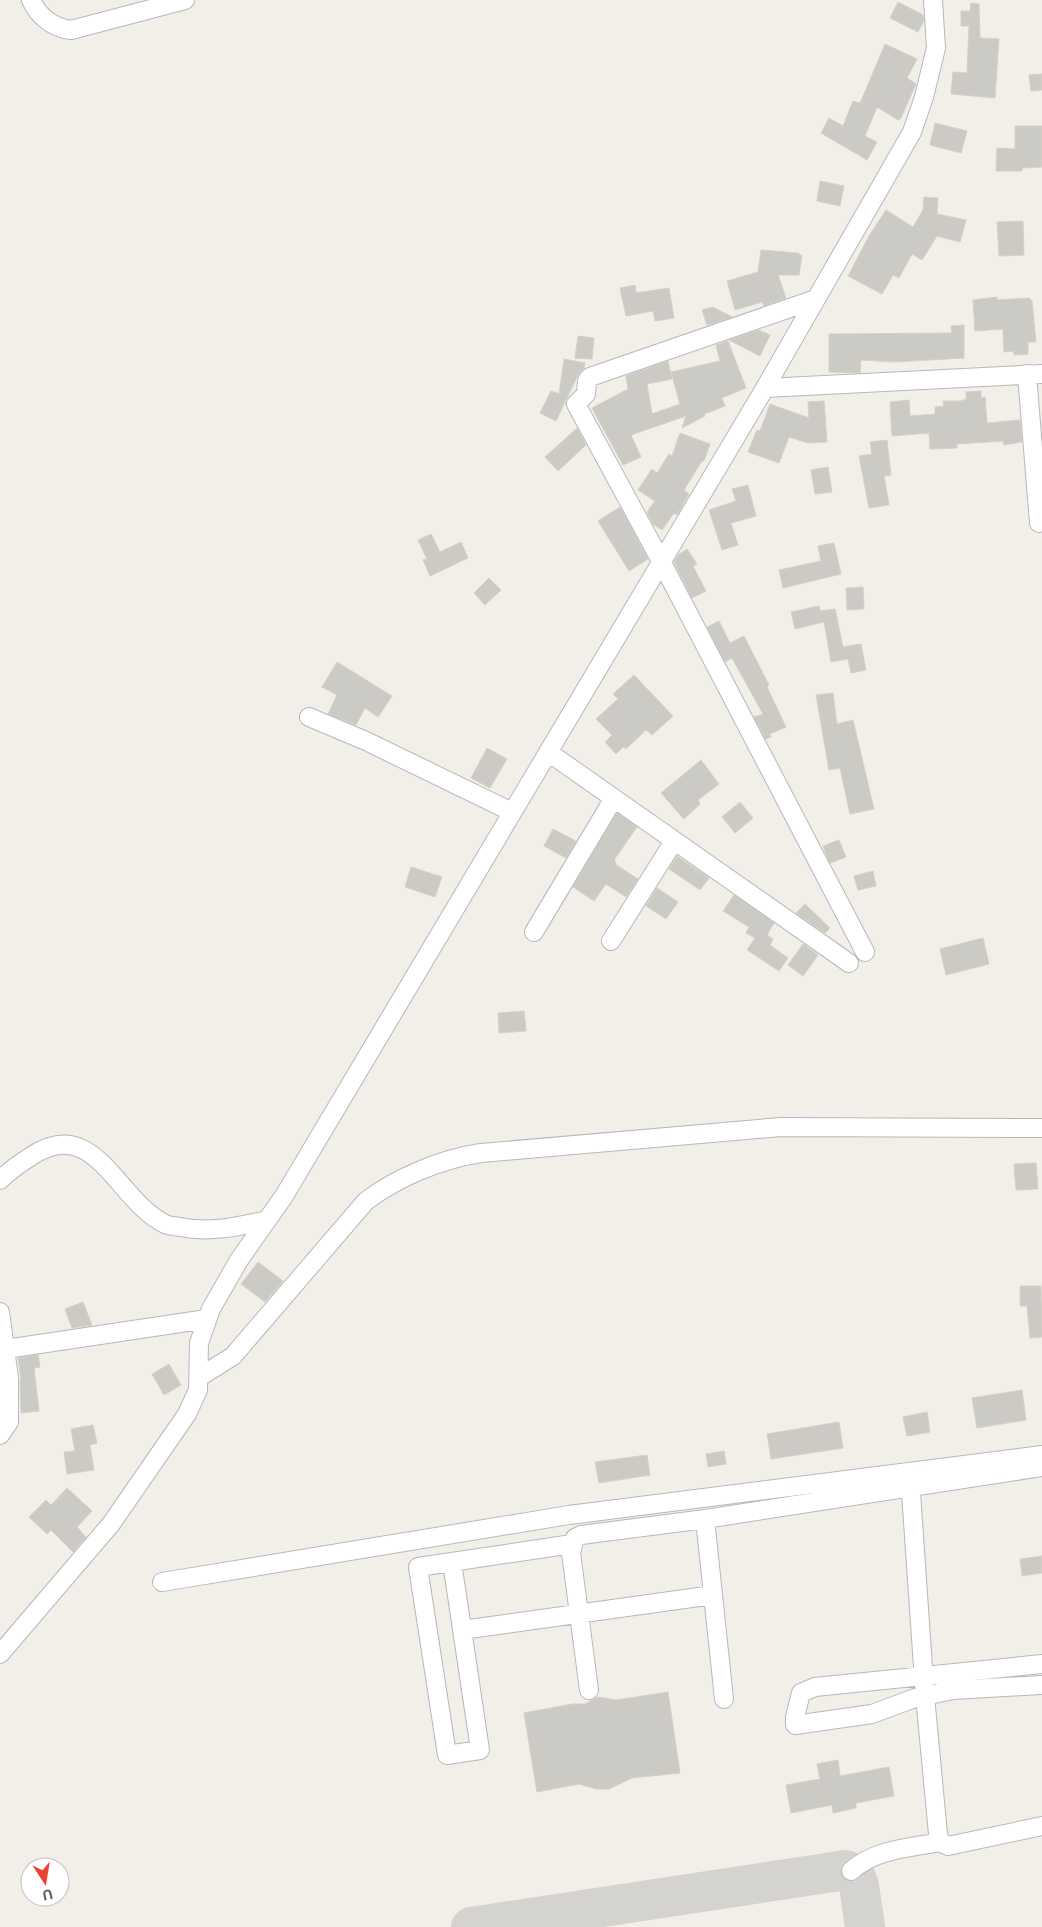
<svg xmlns="http://www.w3.org/2000/svg" width="1042" height="1927" viewBox="0 0 1042 1927" font-family="'Noto Sans',sans-serif">
<rect width="100%" height="100%" fill="#f1efe8"/>
<g fill="none" stroke-linecap="round" stroke-linejoin="round">
<path stroke="#d4d3d0" stroke-width="40" d="M471,1927L846,1870L855,1875L859,1886L865,1927"/>
</g>
<path fill="#cccac5" stroke="#d6d1c6" d="M898,2L923,15L924,21L918,32L890,18Z
M971,3L979,4L980,38L999,39L995,98L951,94L953,72L967,73L969,26H961V11H970Z
M885,44L917,59L907,78L916,84L901,118L898,120L877,107L865,136L877,142L867,160L821,133L829,118L843,126L853,101L859,103L861,101Z
M1042,74V90L1031,91L1029,75Z
M935,123L967,131L961,153L930,145Z
M1015,126H1042V167L1022,168V171H996L997,148L1015,149Z
M820,181L844,186L840,206L817,201Z
M924,197L938,198L937,214L966,220L960,242L937,236L922,260L912,254L899,278L893,275L882,294L848,276L869,236L886,210L913,227L923,210Z
M1023,221L1024,255L999,256L997,222Z
M761,250L798,253L802,256L799,275H778L786,298L764,306L762,302L735,310L727,281L758,272Z
M635,285L636,293L669,288L674,318L655,321L653,311L626,316L620,288Z
M997,297V300L1029,298L1032,301L1036,342H1028V354L1014,355V351L1004,352L1003,329L975,331L973,300Z
M713,307L732,317L707,325L702,310Z
M964,325V358L895,362L861,360L860,373L829,372V334L952,333L951,326Z
M759,330L770,335L760,356L729,340Z
M578,336L594,338L592,359L575,358Z
M728,341L746,388L722,398L725,406L704,414L705,416L682,428L686,416L631,435L641,457L623,465L592,408L628,389L626,376L668,361L672,379L647,384L652,414L680,404L671,372L720,361L716,345Z
M564,359L585,363L584,368L578,375L556,421L540,413L551,391L559,394Z
M981,391V398L985,397L987,423L1020,420L1022,442L1004,445L1003,441L957,444V448L930,449L929,433L892,436L890,402L909,400L910,416L935,414V407L944,406L943,401H961L966,399V392Z
M824,401L827,442L808,443L789,437L779,463L748,452L757,430L760,431L770,404L809,418L808,402Z
M577,428L586,445L558,471L545,457Z
M680,433L710,444L704,461H702L684,490L689,494L677,515L674,513L662,530L653,524L647,512L655,501L638,490L652,469L657,473L669,454L672,456Z
M887,440L891,475L884,476L889,505L869,508L859,456L872,454L870,442Z
M828,467L832,492L815,494L811,470Z
M748,485L756,516L731,523L738,545L722,550L709,510L736,501L732,489Z
M620,507L648,559L629,571L598,521Z
M431,534L440,552L461,542L468,558L430,576L423,560L427,559L418,540Z
M834,543L841,574L783,588L779,570L821,561L818,546Z
M687,549L697,564L693,566L706,591L692,598L674,562L678,555Z
M489,578L501,590L485,605L474,593Z
M863,587L864,609L847,610L846,588Z
M819,606L820,611L835,609L843,647L861,644L866,670L851,673L848,659L831,662L824,622L795,629L791,612Z
M719,621L730,643L744,636L769,685L767,687L786,727L770,734L771,737L766,739L754,717L763,714L732,658L725,662L707,627Z
M337,662L392,696L378,717L365,708L356,725L328,714L337,695L322,687Z
M634,675L673,716L652,735L646,730L626,749L623,747L616,754L605,742L612,735L596,719L618,699L613,694Z
M833,693L837,724L853,720L874,809L850,814L840,768L829,770L816,695Z
M487,748L507,759L490,788L471,778Z
M701,760L719,784L698,800L700,804L684,819L661,793Z
M740,802L753,818L735,833L722,817Z
M617,813L637,827L614,860L616,862L615,864L638,879L626,897L606,884L594,901L573,887Z
M553,829L576,841L566,858L544,846Z
M839,840L846,857L830,863L823,846Z
M677,856L709,878L700,890L669,869Z
M411,867L442,877L435,897L405,887Z
M873,871L876,886L858,890L854,876Z
M657,888L678,902L666,919L646,906Z
M734,895L774,923L767,935L773,939L770,945L788,958L779,971L747,950L755,938L746,933L749,927L723,911Z
M805,904L830,928L825,933L796,913Z
M983,938L989,964L946,975L940,949Z
M803,944L818,955L803,976L788,965Z
M524,1011L526,1031L499,1033L498,1013Z
M1036,1163L1038,1189L1016,1190L1014,1164Z
M258,1262L283,1281L265,1302L241,1284Z
M1020,1286H1041L1042,1337L1030,1338L1027,1306H1020Z
M83,1302L92,1325L72,1328L65,1309Z
M38,1355L40,1367L34,1368L39,1411L21,1413L20,1381H21L18,1358Z
M169,1364L181,1385L164,1395L152,1374Z
M1022,1390L1026,1420L977,1428L972,1398Z
M927,1412L930,1432L907,1436L903,1417Z
M839,1422L843,1448L771,1459L767,1434Z
M93,1425L97,1443L90,1445L94,1470L67,1474L64,1452L75,1451L71,1429Z
M724,1451L726,1464L708,1467L706,1454Z
M647,1455L650,1475L599,1483L595,1462Z
M67,1488L92,1511L77,1527L86,1537L73,1552L51,1530L47,1534L29,1517L46,1500L51,1505Z
M1042,1556V1573L1022,1576L1020,1559Z
M668,1692L680,1773L632,1778L609,1789H596L579,1784L537,1792L524,1713L572,1704H585L598,1697L617,1700Z
M838,1760L840,1776L889,1767L894,1796L856,1803V1808L833,1813L832,1805L791,1813L786,1785L820,1779L817,1764Z"/>
<g fill="none" stroke-linecap="round" stroke-linejoin="round">
<defs>
<path id="minor" d="M31,0C38,16 53,28 71,30L185,0
M816,299L590,377L587,381L586,394L576,404L661,561L865,952
M1027,374L1039,523
M765,388L1042,374
M309,717L366,741L512,812
M548,752L849,963
M534,932L614,798
M611,941L674,841
M0,1180C9,1171 19,1164 30,1157C94,1112 117,1201 165,1224C169,1226 175,1226 180,1227C210,1233 236,1227 267,1220
M0,1312L9,1378V1422L0,1435
M6,1349L207,1319
M198,1378L233,1356L366,1201C398,1177 441,1159 481,1153L781,1127L1042,1128
M910,1478L925,1696L938,1834L940,1842L948,1846L1042,1826
M452,1562L480,1750L447,1755L418,1567L572,1544
M162,1582L569,1515L1042,1455
M462,1630L713,1595
M0,1654L111,1524L187,1414L198,1390L199,1343L211,1309L239,1260L284,1196L765,388L912,132L924,97L936,48L933,0
M1042,1664L815,1687L801,1693L795,1717V1725L872,1714L915,1698L953,1690L1042,1685
M589,1690L571,1553L575,1538L581,1535L705,1519
M724,1699L705,1519L1042,1467
M851,1871C875,1849 909,1848 940,1842"/>
</defs>
<use href="#minor" stroke="#b5b8bc" stroke-width="20"/>
<use href="#minor" stroke="#fff" stroke-width="18"/>
</g>
<g transform="translate(45 1882) rotate(168)"><circle r="24" fill="#ffffff" stroke="#bfc1c3"/>
<path d="M0-4L9 19L0 12L-9 19Z" fill="#ea4335"/>
<text y="-8" font-size="14" font-weight="bold" text-anchor="middle" fill="#5f6368">U</text>
</g>
</svg>
